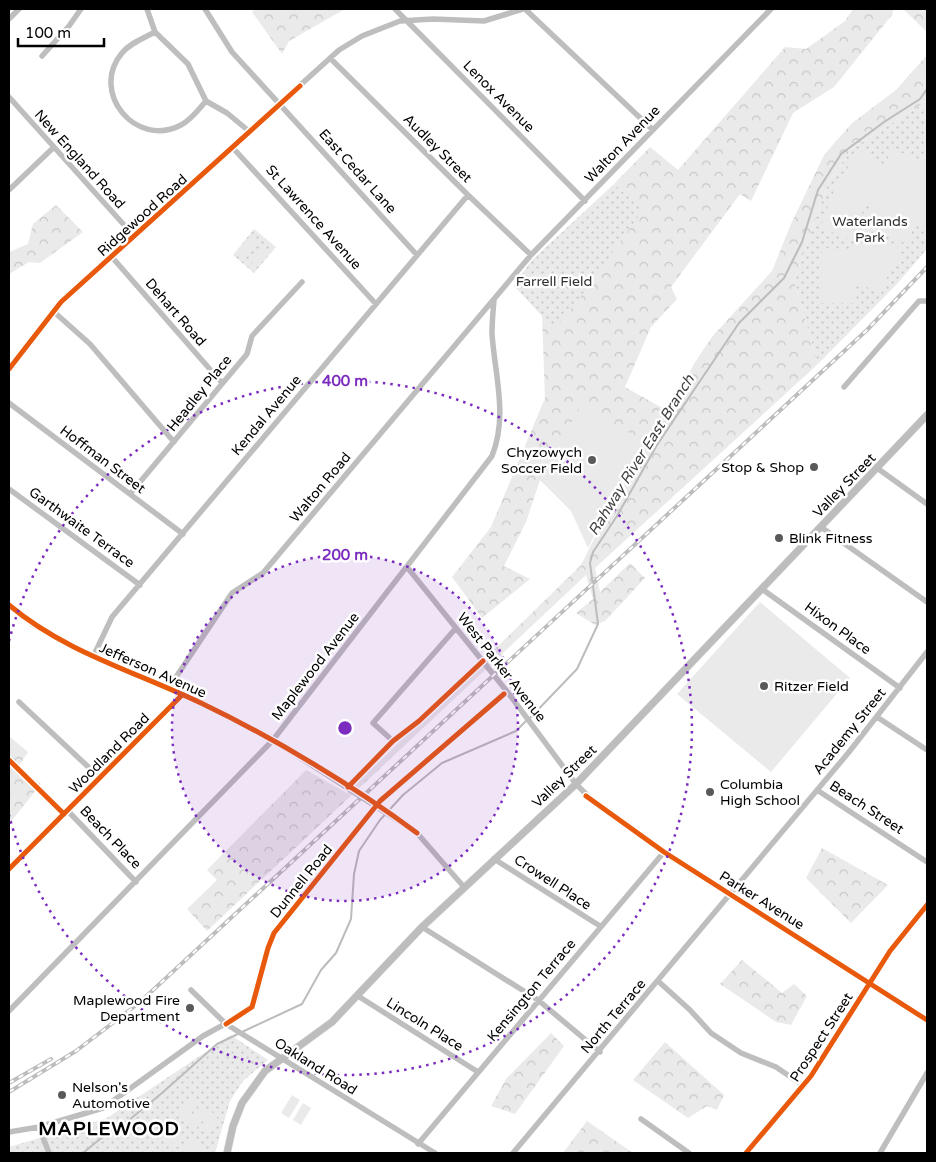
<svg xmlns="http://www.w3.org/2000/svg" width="936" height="1162" viewBox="0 0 936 1162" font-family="'Varela Round',sans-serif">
<defs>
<pattern id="forest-crowns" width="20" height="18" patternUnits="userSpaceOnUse" patternTransform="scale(1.25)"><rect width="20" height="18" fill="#eaeaea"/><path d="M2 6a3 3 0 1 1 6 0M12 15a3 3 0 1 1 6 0" fill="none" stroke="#c7c7c7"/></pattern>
<pattern id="park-dots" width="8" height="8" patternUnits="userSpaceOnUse" patternTransform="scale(1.25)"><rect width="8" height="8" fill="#eaeaea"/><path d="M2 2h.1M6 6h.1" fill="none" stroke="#c7c7c7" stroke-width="1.8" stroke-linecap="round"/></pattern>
</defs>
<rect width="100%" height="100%" fill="#fff"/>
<path fill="url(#forest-crowns)" d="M255,9H345L289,41L282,54L252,12Z
M853,9H894L892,15L834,87L793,113L751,201L740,194L671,287L677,299L651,327L625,387L673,414L675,400L695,362L712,337L772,271L791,224L824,155L852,123L896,90L927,55V101L853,148L829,181L794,280L818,364L595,568L600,592L630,563L645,578L605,621L595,625L576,613L593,599L586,575L207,931L187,909L217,880L207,870L306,770L347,793L581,565L643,441L540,480L526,522L504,566L530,579L482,618L452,577L491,527L545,398L542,315L554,328L642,210L614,184L650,147L678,170L785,47L806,49L845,21Z
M903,9H927V32Z
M56,205L83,232L40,263L29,262L9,274V252L28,244L33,224Z
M9,736L28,752L18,767L41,784L9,824Z
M822,848L888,885L851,923L806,878Z
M742,960L782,993L794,984L807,996L791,1025L776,1022L720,984Z
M551,1033L564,1046L515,1114L491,1106L506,1079Z
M665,1042L724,1095L717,1110L707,1106L688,1118L633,1080Z
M587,1121L633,1153H563Z"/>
<path fill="url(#park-dots)" d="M927,101V249L896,285L818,364L794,280L829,181L853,148Z
M614,184L643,210L579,299L554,329L514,286L531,261Z
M254,229L276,247L254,273L233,255Z
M231,1035L268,1060L243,1081L230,1101L215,1153H9V1147L107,1118Z"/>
<path fill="#eaeaea" d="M891,149L927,162V235L915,222L908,244L863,228L872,201L866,203L852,240L820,228L839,177L842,178L856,154L864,151L885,166Z
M252,236L260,242L246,258L239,252Z
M884,240L904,248L880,290L873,291L856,280V303H821L822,248L853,249L865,241Z
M262,244L267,249L254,265L249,260Z
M581,405L643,441L588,548L571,511L540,480Z
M760,602L850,678L771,772L677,694Z
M292,1095L300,1100L289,1118L281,1113Z
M189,1099L197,1104L187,1121L179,1116Z
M303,1103L311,1108L301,1125L293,1120Z
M200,1105L208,1110L197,1128L189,1123Z
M210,1111L218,1116L207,1134L199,1129Z
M167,1125L185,1136L178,1147L161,1136Z
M189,1139L207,1150L205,1153H188L182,1150Z"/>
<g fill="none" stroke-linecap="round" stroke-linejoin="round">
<path stroke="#bcbcbc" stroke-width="2" d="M530,718L577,669L598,624L590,563L593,552L617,516L657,445L739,323L784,278L802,242L818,190L841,154L884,122L920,99L927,89
M242,1032L302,1004L321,970L336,953L351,919L354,874L359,851L380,820L403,795L442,763L516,731L526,721
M83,1153L100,1139L118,1129L162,1093L217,1044L238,1034"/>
<defs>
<path id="major" d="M227,1153L233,1126L242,1103L265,1071L332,1022L422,927L576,784L927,415"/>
</defs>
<use href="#major" stroke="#dbdbdb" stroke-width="8"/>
<path stroke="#bebebe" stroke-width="5.5" d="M147,9L155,32L188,64L206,101L227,113L250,132
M205,9L232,52L417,255
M395,9L585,201
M525,9L653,130
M9,19L19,9
M155,32C144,38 130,43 122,53C89,92 136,149 181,125C191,120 199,109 206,101
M42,56L69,26L81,9
M330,58L468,195L531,255
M9,97L134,236
M233,148L376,304
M9,190L53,148
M111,256L222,383
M53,311L90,344L174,442
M9,369L61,302L339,50L362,36L400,21L433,19L484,21L523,9
M844,387L919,301H927
M9,403L183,534
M877,468L927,504
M9,489L140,585
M130,494L247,354L252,336L302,282
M821,527L927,602
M407,567L509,694L576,784L597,805L664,852L927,1020
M762,589L900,688
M9,605L32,624L65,643L203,704L273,740L417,833L464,887
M93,657L112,617L468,195
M168,689L232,593L263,573L531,255L771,9
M19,702L99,777
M877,717L927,750
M348,787L393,741L373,723L456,628
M817,790L927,862
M67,810L136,882
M494,859L600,926
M9,869L182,695
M422,927L538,1000L600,1052
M658,981L690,1010L711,1033L741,1053L776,1067L804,1086
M191,990L226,1024L435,1153
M358,996L478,1072
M9,1011L273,740L492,456C508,416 495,376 492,334C492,323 493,311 494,300
M641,1119L689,1153
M39,1127L49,1153
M9,1132L39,1127L103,1108L203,1036L245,1013L255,1001L268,948L274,933L376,805
M418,1144L664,852
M513,1153L849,752L927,652
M746,1153L811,1076L890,951L927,905
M880,1153L927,1073"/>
<use href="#major" stroke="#bdbdbd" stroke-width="7"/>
<defs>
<path id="rail" d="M9,1083L51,1059
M9,1092L76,1051L139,1003L867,330L927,267"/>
</defs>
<use href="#rail" stroke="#bdbdbd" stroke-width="4"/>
<use href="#rail" stroke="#fff" stroke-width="2" stroke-dasharray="5.5" stroke-linecap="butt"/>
<defs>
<path id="cycleway" d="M9,369L61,302L300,86
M9,605C66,653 137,672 203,704C274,738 354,786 417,833
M9,760L64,814
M348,787L393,741L419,721L483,661
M586,796L664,852L927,1020
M9,869L182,695
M226,1024L252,1007L268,948L274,933L380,801L504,694
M746,1153L811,1076L890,951L927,905"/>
</defs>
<use href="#cycleway" stroke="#fff" stroke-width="8"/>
<use href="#cycleway" stroke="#e8590c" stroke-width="5"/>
</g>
<circle cx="345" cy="728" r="173" fill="#7b2cbf" fill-opacity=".12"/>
<g fill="none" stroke="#7b2cbf" stroke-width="2.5" stroke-dasharray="2.5 5">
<circle cx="345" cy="728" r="173"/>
<path d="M9 641A347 347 0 1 1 9 815"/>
</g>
<g fill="#595959" stroke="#fff" stroke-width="2">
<circle cx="592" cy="460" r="5"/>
<circle cx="814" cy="467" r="5"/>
<circle cx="779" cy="538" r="5"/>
<circle cx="764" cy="686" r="5"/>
<circle cx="710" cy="792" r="5"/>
<circle cx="190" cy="1008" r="5"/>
<circle cx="62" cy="1095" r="5"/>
</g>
<g text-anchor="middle" stroke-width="5" stroke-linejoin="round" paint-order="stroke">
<g font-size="14" fill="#000" stroke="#fff">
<text transform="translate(499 96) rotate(45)" y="5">Lenox Avenue</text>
<text transform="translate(622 144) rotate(-46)" y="5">Walton Avenue</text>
<text transform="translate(438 148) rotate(45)" y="5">Audley Street</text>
<text transform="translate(80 159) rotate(48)" y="5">New England Road</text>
<text transform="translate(358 171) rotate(48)" y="5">East Cedar Lane</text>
<text transform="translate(142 215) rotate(-42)" y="5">Ridgewood Road</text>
<text transform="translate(314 217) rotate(48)" y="5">St Lawrence Avenue</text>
<text transform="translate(176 312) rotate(49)" y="5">Dehart Road</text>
<text transform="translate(199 393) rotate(-51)" y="5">Headley Place</text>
<text transform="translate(266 415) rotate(-50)" y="5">Kendal Avenue</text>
<text transform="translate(103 459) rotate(37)" y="5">Hoffman Street</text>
<text transform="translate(844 485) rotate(-46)" y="5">Valley Street</text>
<text transform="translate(320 487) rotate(-50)" y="5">Walton Road</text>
<text transform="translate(82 527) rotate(36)" y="5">Garthwaite Terrace</text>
<text transform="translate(838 628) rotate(36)" y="5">Hixon Place</text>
<text transform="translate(315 666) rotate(-52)" y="5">Maplewood Avenue</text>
<text transform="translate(502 667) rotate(52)" y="5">West Parker Avenue</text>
<text transform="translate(153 670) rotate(24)" y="5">Jefferson Avenue</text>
<text transform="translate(849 731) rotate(-51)" y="5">Academy Street</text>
<text transform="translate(109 753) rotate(-45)" y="5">Woodland Road</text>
<text transform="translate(564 776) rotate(-44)" y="5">Valley Street</text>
<text transform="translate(867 807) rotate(33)" y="5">Beach Street</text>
<text transform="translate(111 837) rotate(46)" y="5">Beach Place</text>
<text transform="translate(301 881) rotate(-51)" y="5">Dunnell Road</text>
<text transform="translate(553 882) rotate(33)" y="5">Crowell Place</text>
<text transform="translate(762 900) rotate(32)" y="5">Parker Avenue</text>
<text transform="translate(531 990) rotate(-50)" y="5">Kensington Terrace</text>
<text transform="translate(613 1016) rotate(-50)" y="5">North Terrace</text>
<text transform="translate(425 1024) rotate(32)" y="5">Lincoln Place</text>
<text transform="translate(821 1037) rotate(-57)" y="5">Prospect Street</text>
<text transform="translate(316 1066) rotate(32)" y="5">Oakland Road</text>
</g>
<g font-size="14" fill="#303030" stroke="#fff">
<text x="870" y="226">Waterlands<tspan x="870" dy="16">Park</tspan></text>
<text x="554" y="286">Farrell Field</text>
</g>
<g font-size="14" fill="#000" stroke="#fff" text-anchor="start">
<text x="582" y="457" text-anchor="end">Chyzowych<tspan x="582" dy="16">Soccer Field</tspan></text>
<text x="804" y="472" text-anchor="end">Stop &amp; Shop</text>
<text x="789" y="543">Blink Fitness</text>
<text x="774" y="691">Ritzer Field</text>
<text x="720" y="789">Columbia<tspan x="720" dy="16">High School</tspan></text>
<text x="180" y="1005" text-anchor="end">Maplewood Fire<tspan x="180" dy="16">Department</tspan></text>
<text x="72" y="1092">Nelson's<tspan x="72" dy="16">Automotive</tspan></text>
</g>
<g font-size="15" font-style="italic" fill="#414141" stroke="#fff">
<text transform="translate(641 455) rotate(-58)" y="5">Rahway River East Branch</text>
</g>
<g font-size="19" font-weight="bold" letter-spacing="1" fill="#000" stroke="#fff">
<text x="109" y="1135">MAPLEWOOD</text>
</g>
</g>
<circle cx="345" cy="728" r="8" fill="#7b2cbf" stroke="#fff" stroke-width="2.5"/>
<g font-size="15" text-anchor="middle" font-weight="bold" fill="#7b2cbf" stroke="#fff" stroke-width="5" stroke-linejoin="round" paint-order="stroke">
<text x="345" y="386">400 m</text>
<text x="345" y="560">200 m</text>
</g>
<rect width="936" height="1162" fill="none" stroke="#000000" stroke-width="20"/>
<path d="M18 38v8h86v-8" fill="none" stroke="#000000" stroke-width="2.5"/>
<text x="25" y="38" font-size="15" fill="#000000" stroke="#ffffff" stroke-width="4" paint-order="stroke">100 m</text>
</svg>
